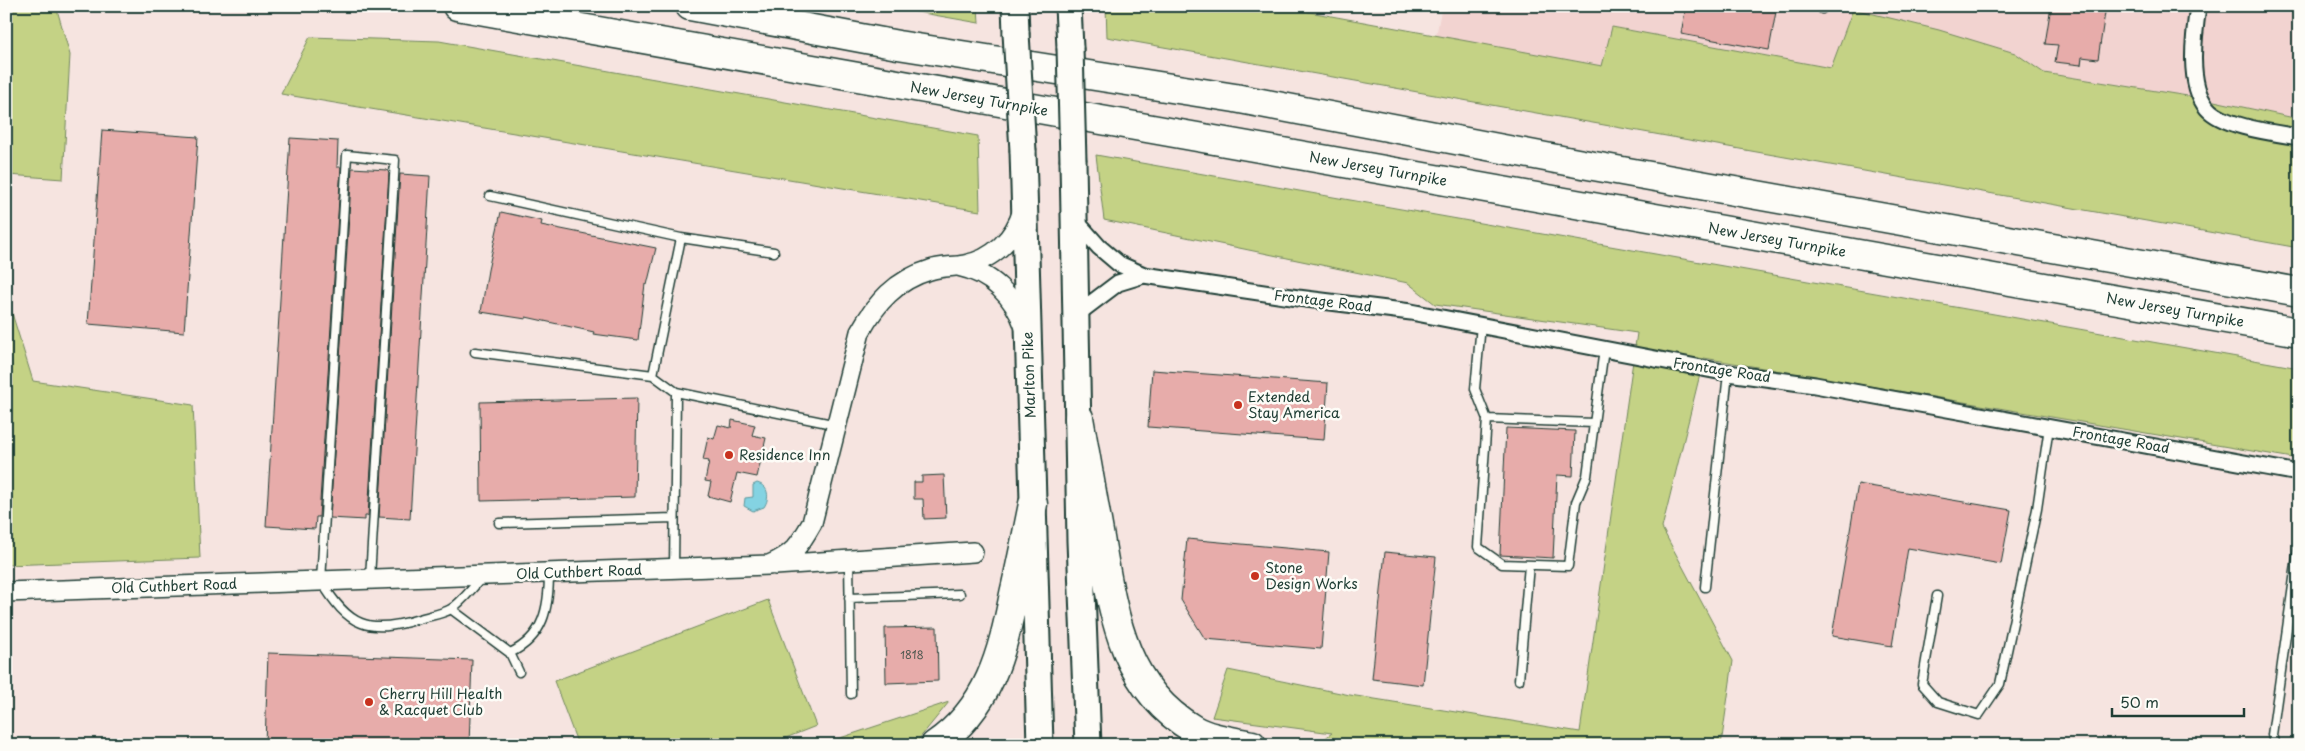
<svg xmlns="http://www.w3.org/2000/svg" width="2305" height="751" viewBox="0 0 2305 751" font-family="'Playpen Sans',sans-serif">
<rect width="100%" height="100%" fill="#f6e4e0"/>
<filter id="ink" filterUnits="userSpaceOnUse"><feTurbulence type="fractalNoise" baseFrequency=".02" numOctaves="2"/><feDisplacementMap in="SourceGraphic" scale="10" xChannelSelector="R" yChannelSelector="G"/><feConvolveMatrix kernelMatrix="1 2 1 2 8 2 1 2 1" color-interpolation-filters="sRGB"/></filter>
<g filter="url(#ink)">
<path fill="#f2d3d0" d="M1442,6H2299V119L2200,98L2044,73L2015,53L1854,9L1831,68L1612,27L1603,66L1436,36Z"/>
<path fill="#c4d285" stroke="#72885c" d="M6,6H56L70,55L63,179L8,175L6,180Z
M883,6H978L979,23Z
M1106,6H1277L1602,66L1612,27L1831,68L1853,9L1939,30L2015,53L2044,73L2200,98L2299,119V248L1107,37Z
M310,37L439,41L978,136L980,211L281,94Z
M1096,155L2299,368V459L1704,358L1662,528L1733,661L1721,745H1316L1332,733L1212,717L1228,670L1350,695L1580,732L1637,333L1435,304L1408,283L1104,220Z
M6,294L33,381L193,405L200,558L6,565Z
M768,600L816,726L768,745H578L554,681Z
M949,702L914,745H819Z"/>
<path fill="#84d3e2" stroke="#5c979c" d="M757,483C769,486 770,498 764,507L753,511L744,506L745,498L753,497V485Z"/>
<path fill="#e7acaa" stroke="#1f3d34" d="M1686,6H1777L1769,50L1681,34Z
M2051,6H2106L2098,59L2082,57L2081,65L2055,62L2058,45L2045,44Z
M102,130L198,137L184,332L88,324Z
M290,138L338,141L337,167H341L319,517H316L315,529L266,526Z
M352,168L387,170L389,173L368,516H365V520L330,518Z
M400,174L430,176L410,519L379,517Z
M501,212L542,221L541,225L656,248L647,285L645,284L638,340L593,334L594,332L526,317V319L481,312L488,270Z
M1152,370L1328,383L1324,440L1148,427Z
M637,398L635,497L481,501L480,402Z
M732,420L755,425L752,435L766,438L757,477L737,473L730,502L708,496L711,482L705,481L709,461L703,460L708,437L714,439L718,425L731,428Z
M1506,428L1575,431L1573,476L1557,475L1553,558L1500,555Z
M944,475L946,518L924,519L923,499H914V482H922V476Z
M1858,484L2011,510L2001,564L1908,548L1892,646L1832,636Z
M1187,539L1329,552L1321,649L1205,639L1181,600Z
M1385,552L1436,557L1423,685L1372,679Z
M937,627L938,681L886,683L885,628Z
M268,653L472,660L469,745H265Z"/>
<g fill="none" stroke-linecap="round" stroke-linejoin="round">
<defs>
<path id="service" d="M2297,6L2299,10
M1822,9L1823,6
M490,196L681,238L653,375
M681,238L774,252
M1481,325L1475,389L1487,419L1478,547L1502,564L1568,566L1576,502L1587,476L1604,349
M475,352L653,375L676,392L837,425
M1487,419L1594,423
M499,523L674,518
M849,560L851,694
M674,568L676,392
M370,578L395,160L347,155L321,581C348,626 368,635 419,619C428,616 443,614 451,609C462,602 472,588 481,579
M1705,587L1728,373
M1937,596L1922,684L1938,702L1979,715L2000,684L2037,509L2049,427
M849,598L960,594
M451,609L510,653L519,672
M510,653C544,637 549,608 549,573
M1519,680L1529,565
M2275,745L2272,735L2299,543"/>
<path id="minor" d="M2198,6C2194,35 2187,84 2207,108C2223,127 2275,133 2299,137
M1075,220L1099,247L1119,264L1144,275L1298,298L1411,312L1728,373L1815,385L2299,473
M1077,314L1118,283L1144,275"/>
<path id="tertiary" d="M958,266C991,273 1014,296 1025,327
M775,565L973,552
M6,592L769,565C794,554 799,546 812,523L860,332C876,303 896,280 930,270C940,266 953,267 964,265C993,260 1015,238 1023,210"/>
<path id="trunk" d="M1015,6L1016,33
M1068,6L1070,48
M1023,151L1040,745
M1073,161L1080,541L1088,745"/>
<path id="motorway" d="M457,6L2299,332
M690,6L898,45L1235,98L1577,163L2299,292
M1079,418C1086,458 1093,498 1100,538C1113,612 1122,687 1193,729C1210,739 1233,741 1252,745
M935,745C989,708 1002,654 1014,594C1021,564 1027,534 1033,504"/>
</defs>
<use href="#service" stroke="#1f3d34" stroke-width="11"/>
<use href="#minor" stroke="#1f3d34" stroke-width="19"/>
<use href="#tertiary" stroke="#1f3d34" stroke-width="22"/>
<use href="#trunk" stroke="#1f3d34" stroke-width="29"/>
<use href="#motorway" stroke="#1f3d34" stroke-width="31"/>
<use href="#service" stroke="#fdfcf7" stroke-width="8"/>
<use href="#minor" stroke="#fdfcf7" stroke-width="15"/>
<use href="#tertiary" stroke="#fdfcf7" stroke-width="19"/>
<use href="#trunk" stroke="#fdfcf7" stroke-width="25"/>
<use href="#motorway" stroke="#fdfcf7" stroke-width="28"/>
<defs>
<path id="trunk-bridge" d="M1016,33L1023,151
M1070,48L1073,161"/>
</defs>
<use href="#trunk-bridge" stroke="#1f3d34" stroke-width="29" stroke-linecap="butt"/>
<use href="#trunk-bridge" stroke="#fdfcf7" stroke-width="25"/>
</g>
</g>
<g fill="#c8321e" stroke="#fdfcf7" stroke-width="2">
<circle cx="1238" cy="405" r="5"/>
<circle cx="729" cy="455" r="5"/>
<circle cx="1255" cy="576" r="5"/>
<circle cx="369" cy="702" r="5"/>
</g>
<g text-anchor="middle" stroke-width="5" stroke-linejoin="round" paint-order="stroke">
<g font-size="11" fill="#515952">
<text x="912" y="659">1818</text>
</g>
<g font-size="14" fill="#1f3d34" stroke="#fdfcf7">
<text transform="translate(979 99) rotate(10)" y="5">New Jersey Turnpike</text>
<text transform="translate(1378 169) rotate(10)" y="5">New Jersey Turnpike</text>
<text transform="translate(1777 240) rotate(10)" y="5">New Jersey Turnpike</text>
<text transform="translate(1323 301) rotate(7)" y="5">Frontage Road</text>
<text transform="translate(2175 310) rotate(10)" y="5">New Jersey Turnpike</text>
<text transform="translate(1722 370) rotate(9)" y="5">Frontage Road</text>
<text transform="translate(1029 375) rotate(-92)" y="5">Marlton Pike</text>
<text transform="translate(2121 440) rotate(10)" y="5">Frontage Road</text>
<text transform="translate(579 572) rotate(-2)" y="5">Old Cuthbert Road</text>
<text transform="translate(174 586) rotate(-2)" y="5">Old Cuthbert Road</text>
</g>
<g font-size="14" fill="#1f3d34" stroke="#fdfcf7" text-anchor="start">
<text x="1248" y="402">Extended<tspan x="1248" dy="16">Stay America</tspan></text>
<text x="739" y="460">Residence Inn</text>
<text x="1265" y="573">Stone<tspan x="1265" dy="16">Design Works</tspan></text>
<text x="379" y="699">Cherry Hill Health<tspan x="379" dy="16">&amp; Racquet Club</tspan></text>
</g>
</g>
<rect width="2305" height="751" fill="none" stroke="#fdfcf7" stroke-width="25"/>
<rect x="12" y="12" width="2280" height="726" fill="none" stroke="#1f3d34" stroke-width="2" filter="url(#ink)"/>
<path d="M2112 708v8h132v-8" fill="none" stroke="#1f3d34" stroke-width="2.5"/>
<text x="2120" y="708" font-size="15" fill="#1f3d34" stroke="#fdfcf7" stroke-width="4" paint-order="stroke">50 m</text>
</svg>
